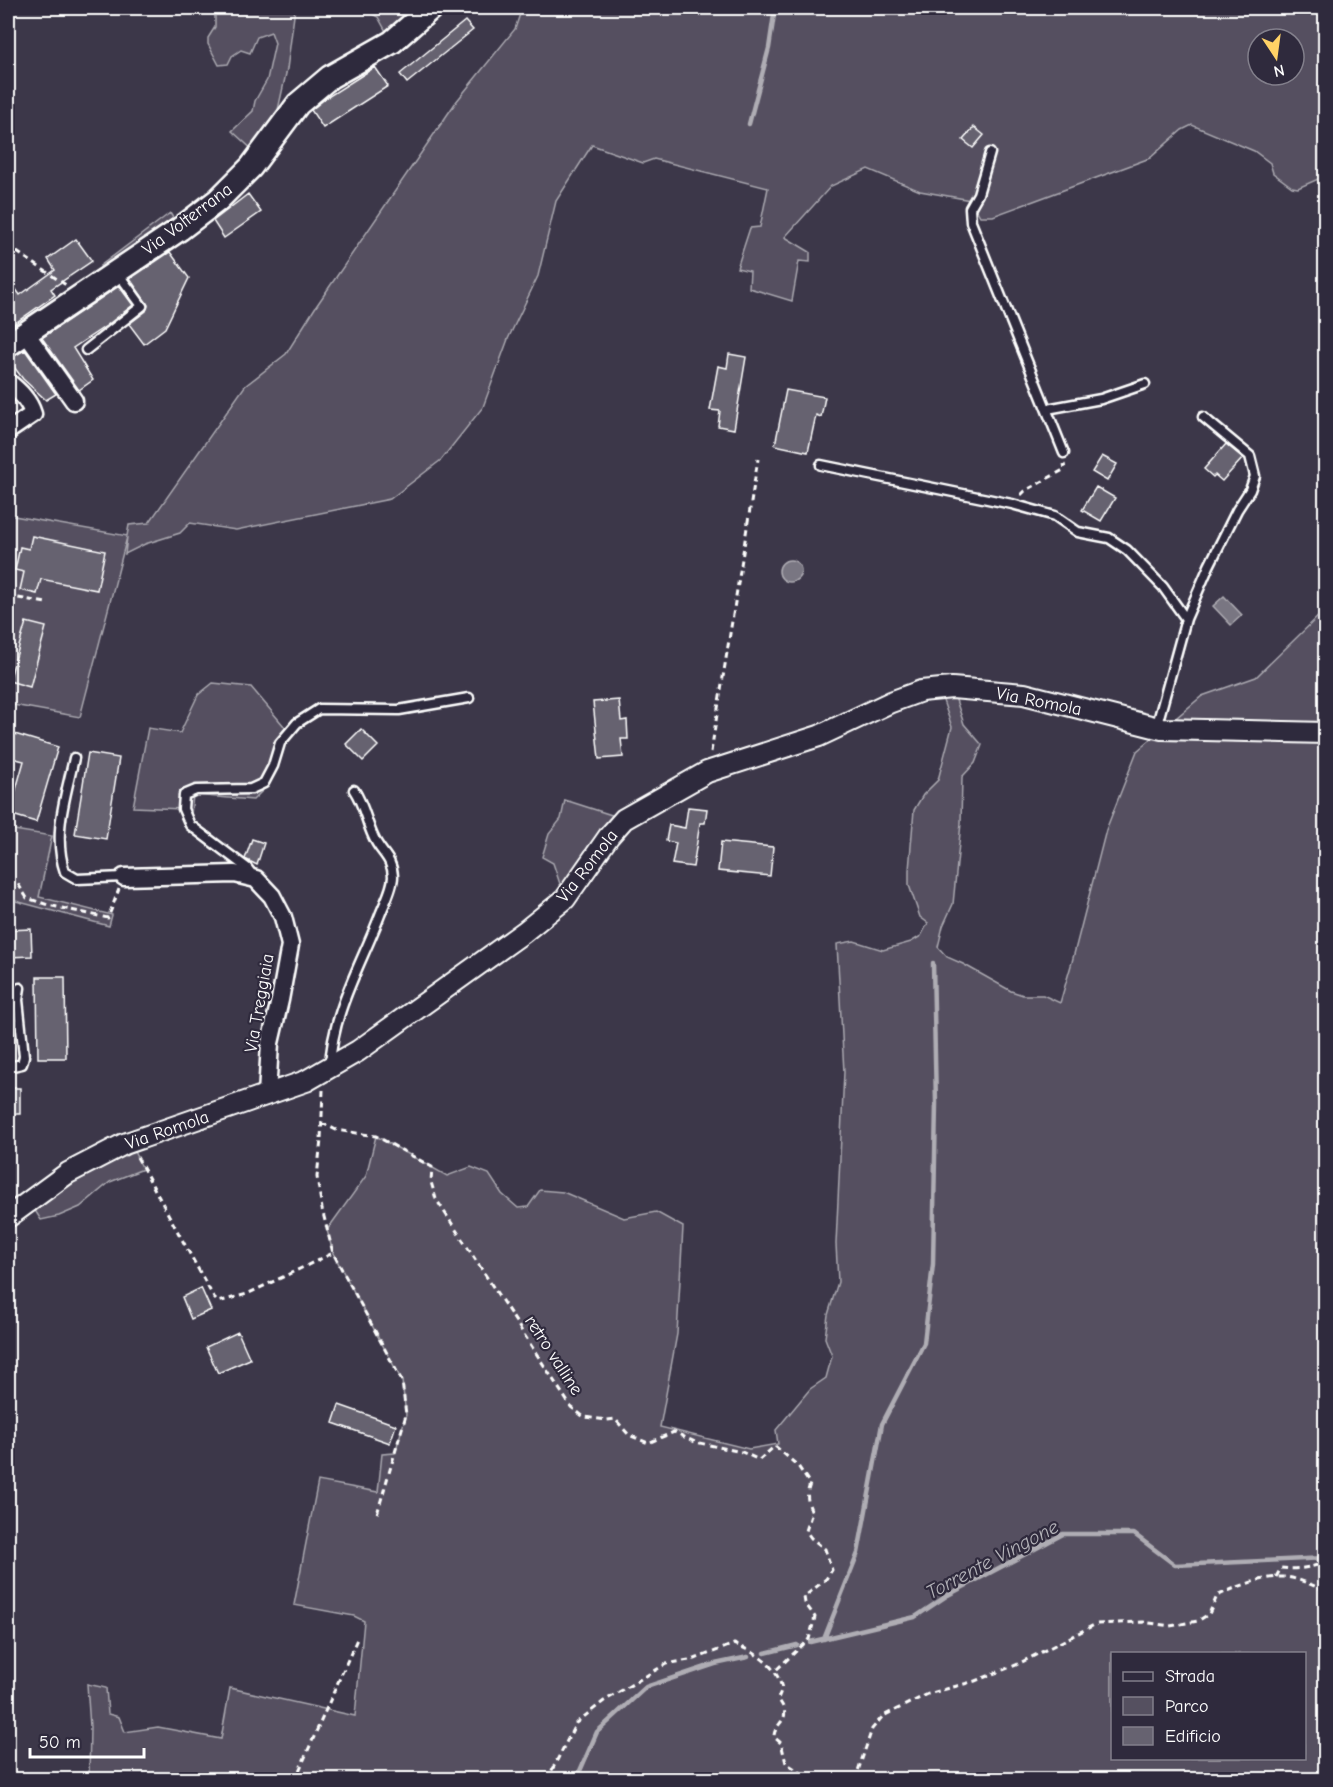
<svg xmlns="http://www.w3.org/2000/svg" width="1333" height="1787" viewBox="0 0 1333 1787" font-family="'Comic Neue',sans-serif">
<rect width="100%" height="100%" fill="#3c3749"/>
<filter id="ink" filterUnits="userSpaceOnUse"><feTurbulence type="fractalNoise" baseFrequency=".0167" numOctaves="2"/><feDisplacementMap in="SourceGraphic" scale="12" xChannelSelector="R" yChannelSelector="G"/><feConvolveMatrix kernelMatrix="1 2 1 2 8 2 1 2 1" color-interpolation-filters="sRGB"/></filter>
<g filter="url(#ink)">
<path fill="#555060" stroke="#aaa8b0" stroke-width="1.5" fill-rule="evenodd" d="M215,8H295L287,69L276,119L254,151L232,131L253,111L255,101L267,80L275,43L271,32L257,37L250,53L241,50L232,56L228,64L219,65L208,44V38L215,27Z
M361,8H431L392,42L378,17Z
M522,8H1325V176L1298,188L1292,187L1273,173L1270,163L1254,151L1192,125L1182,130L1150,158L993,216H980L976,209V201L920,191L868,169L831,186L785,237L810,252V262L799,261L792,301L749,288L750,271L737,268L750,228L760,227L768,188L654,159L643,163L592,145L556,201L538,276L508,339L483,407L441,460L390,499L236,530L190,523L180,533L145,544L125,554L127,537L80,717L8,704V515L127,536L129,525L149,523L245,386L286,354L315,308L456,102L515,29ZM1258,39H1294V75H1258Z
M170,213L180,229L108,277L100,266Z
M1325,610V1779H89L90,1727L87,1684L106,1688L108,1714L119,1717L125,1732L158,1727L221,1739L230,1688L355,1716L364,1621L354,1616L294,1605L318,1481L378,1492L382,1454L395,1453L406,1415L402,1381L333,1253L327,1230L366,1176L376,1136L447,1176L471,1167L489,1174L502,1194L518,1208L528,1207L540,1190L563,1192L624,1218L656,1212L683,1227L677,1334L660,1427L749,1449L778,1444L776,1430L810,1389L826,1378L832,1356L825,1338L828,1315L838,1282L836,1244L844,1072L837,944L854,941L883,950L911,942L921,936L928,923L920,917L909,885V870L914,810L923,795L938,780L952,727L939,689L952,688L964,724L982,745L975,763L962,777L961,823L953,904L943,926L938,947L947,957L963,964L1011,991L1023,995H1043L1060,1003L1072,962L1106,830L1137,751L1202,696L1256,677ZM1112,1654H1304V1758H1112Z
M213,683L251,687L289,732L264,789L253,800L193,795L190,825L183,809L133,807L148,728L180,733L198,695Z
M565,800L624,819L565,899L553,863L542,857L549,834L561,819Z
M8,829L52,836L39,897L112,915L109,926L8,899Z
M129,1142L143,1169L110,1182L80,1207L59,1216L41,1220L29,1201Z"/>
<path fill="#797682" stroke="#afadb4" stroke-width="1.5" d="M779 571a11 11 0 1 1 22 0a11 11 0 1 1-22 0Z
M1224,596L1242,615L1231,625L1213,606Z"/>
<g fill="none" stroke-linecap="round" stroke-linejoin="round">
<path stroke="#afadb4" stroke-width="4.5" d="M749,124L769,48L775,8
M824,1639L858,1553L882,1424L924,1343L933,1264L936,1103L933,963
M810,1642L915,1617L948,1595L1063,1534H1134L1175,1565L1326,1558
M765,1653L797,1645
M576,1780L597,1732L646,1687L715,1664L748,1657"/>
</g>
<path fill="#666270" stroke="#fff" stroke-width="1.5" d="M465,21L473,30L407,83L400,74Z
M375,67L388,86L323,128L311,110L326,98Z
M974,127L984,135L973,148L963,140Z
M248,194L261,212L224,238L213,221Z
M76,239L92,261L51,289L55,295L8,328V278L20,295L55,270L48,259Z
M170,252L189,278L165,328L144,344L129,324L146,311L148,305L130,279Z
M119,286L133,305L106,326L73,348L93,380L79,390L42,338Z
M25,350L56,394L46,400L23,379L8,359Z
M729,354L746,357L734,429L718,426L720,411L710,410L718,366L727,368Z
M786,390L825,397L821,417L816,415L808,452L775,445Z
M1226,444L1243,458L1222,481L1215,475L1213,477L1204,469Z
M1102,456L1117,464L1107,481L1092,472Z
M1096,487L1115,498L1101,521L1082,510Z
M32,536L105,551L97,590L41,579L37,594L20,590L24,572L15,570L20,547L29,549Z
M26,622L46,627L30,687L9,681Z
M619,700L621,721L627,720L628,739H621L623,757L599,759L593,702Z
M361,729L378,746L363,761L346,744Z
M8,732L58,747L36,822L9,814L24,761L8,757Z
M88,753L119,758L106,839L75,834Z
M688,807L707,809L705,823H700L693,867L672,864L676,843L666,841L669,825L685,828Z
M252,839L264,843L257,865L245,859Z
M721,842L773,847L770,876L718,871Z
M31,929L32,956L8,957V930Z
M37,977H65L66,1058H38Z
M8,1088H20V1114H8Z
M201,1288L211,1310L191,1319L182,1297Z
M238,1332L250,1359L218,1373L206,1347Z
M339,1405L396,1425L390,1443L333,1423Z"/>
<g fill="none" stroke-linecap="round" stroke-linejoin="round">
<defs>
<path id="service" d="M990,153L978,194L970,208L971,222L1064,453
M86,350L142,306L117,272
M1047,409L1101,399L1145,384
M821,465L1012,504L1055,516L1078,532L1109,538L1127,550L1163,587L1186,619L1156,728
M1186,619L1209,566L1237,510L1250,490L1255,476L1250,456L1203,417
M74,758C66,796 52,834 65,872L77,879L124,877
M254,877L247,868L190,825L183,809L184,795L196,790L251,789L264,783L273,766L280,743L297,723L319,709L399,710L469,698
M8,1067L22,1064L24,1056L18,1000L20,988
M330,1067C332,1012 361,965 380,915C384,904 393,888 393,876C392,857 380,853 373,836C366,821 364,805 354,790"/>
<path id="minor" d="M25,332L74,401
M8,382C19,391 29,400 33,414L8,431
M124,877L235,874L256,879L272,896L283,917L290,945L280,1000L270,1043L267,1095"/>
<path id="tertiary" d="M8,1217L68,1173L124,1144L306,1081L358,1051L524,932L565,899L609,836L624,819L707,772L819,736L891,702L921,691L952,688L1024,694L1162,729L1326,733"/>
<path id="secondary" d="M8,345L180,229L218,200L251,167L298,104L330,77L392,42L431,8"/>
</defs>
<use href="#service" stroke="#fff" stroke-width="13"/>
<use href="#minor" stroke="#fff" stroke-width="21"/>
<use href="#tertiary" stroke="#fff" stroke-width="24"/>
<use href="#secondary" stroke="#fff" stroke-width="27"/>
<path stroke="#fff" stroke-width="3" stroke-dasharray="6 4.5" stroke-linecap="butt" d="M8,246L66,285
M1021,495L1025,491L1065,469L1064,464
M8,596L46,603
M711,752L758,459
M8,882L18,884L27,898L48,905L108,918L119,889
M323,1090L321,1140L317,1177L322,1209L333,1253L402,1381L406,1415L377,1514
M322,1123L336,1130L376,1136L432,1167L431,1182L436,1199L571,1407L584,1417L607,1420L615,1419L629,1435L648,1443L674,1432L695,1442L742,1452L759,1460L775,1446L798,1466L810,1484C806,1495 807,1501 812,1512L806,1531L811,1538L825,1549L832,1570L826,1579L804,1597L805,1603L815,1617L809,1639L775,1671
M137,1157L214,1298L218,1302L247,1294L333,1253
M1276,1577L1281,1568C1295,1570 1312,1568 1326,1562
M295,1780L357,1639
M547,1780L576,1723L604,1701L666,1664L695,1659L734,1644C753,1651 775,1664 781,1685C783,1690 779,1694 778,1699C795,1721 774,1721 774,1737L781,1743L786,1763L801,1773L806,1780
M855,1780L872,1729L883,1716L928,1694L975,1681L1016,1665L1096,1624L1143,1622L1170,1626L1198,1621L1209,1614L1217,1596C1235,1587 1264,1576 1285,1577C1298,1578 1314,1586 1326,1591"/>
<use href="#service" stroke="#2f2a3d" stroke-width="8"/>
<use href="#minor" stroke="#2f2a3d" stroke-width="16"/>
<use href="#tertiary" stroke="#2f2a3d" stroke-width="20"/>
<use href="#secondary" stroke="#2f2a3d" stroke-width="22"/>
</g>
</g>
<g text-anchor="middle" stroke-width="4.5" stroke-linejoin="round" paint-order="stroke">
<g font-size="18" fill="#fff" stroke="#2f2a3d">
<text transform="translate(187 219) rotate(-37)" y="6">Via Volterrana</text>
<text transform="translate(1039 701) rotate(11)" y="6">Via Romola</text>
<text transform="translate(587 866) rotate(-52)" y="6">Via Romola</text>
<text transform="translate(259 1003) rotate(-80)" y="6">Via Treggiaia</text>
<text transform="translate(167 1130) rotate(-19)" y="6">Via Romola</text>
<text transform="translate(554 1355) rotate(57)" y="6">retro valline</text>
</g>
<g font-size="20" font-style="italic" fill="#b5b4ba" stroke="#2f2a3d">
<text transform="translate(992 1559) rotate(-28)" y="7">Torrente Vingone</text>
</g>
</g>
<rect width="1333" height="1787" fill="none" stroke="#2f2a3d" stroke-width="30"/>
<rect x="15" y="15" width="1303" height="1757" fill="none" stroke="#fff" stroke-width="2" filter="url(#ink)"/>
<rect x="1111" y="1652" width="195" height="108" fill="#2f2a3d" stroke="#827f8b" stroke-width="1.5"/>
<rect x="1123" y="1672" width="30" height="9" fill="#2f2a3d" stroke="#827f8b" stroke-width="1.5"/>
<text x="1165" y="1682" font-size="18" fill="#ffffff">Strada</text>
<rect x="1123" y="1697" width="30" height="18" fill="#555060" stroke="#827f8b" stroke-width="1.5"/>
<text x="1165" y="1712" font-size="18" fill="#ffffff">Parco</text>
<rect x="1123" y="1727" width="30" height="18" fill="#666270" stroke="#827f8b" stroke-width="1.5"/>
<text x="1165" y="1742" font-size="18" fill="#ffffff">Edificio</text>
<g transform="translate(1276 57) rotate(167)"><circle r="28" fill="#2f2a3d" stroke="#827f8b" stroke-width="1.5"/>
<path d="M0-4.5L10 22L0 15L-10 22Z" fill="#ffd166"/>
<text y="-9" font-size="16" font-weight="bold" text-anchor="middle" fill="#ffffff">N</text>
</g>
<path d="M30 1748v9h114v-9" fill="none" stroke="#ffffff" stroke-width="3"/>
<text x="39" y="1748" font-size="18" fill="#ffffff" stroke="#2f2a3d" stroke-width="4.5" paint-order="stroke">50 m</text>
</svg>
